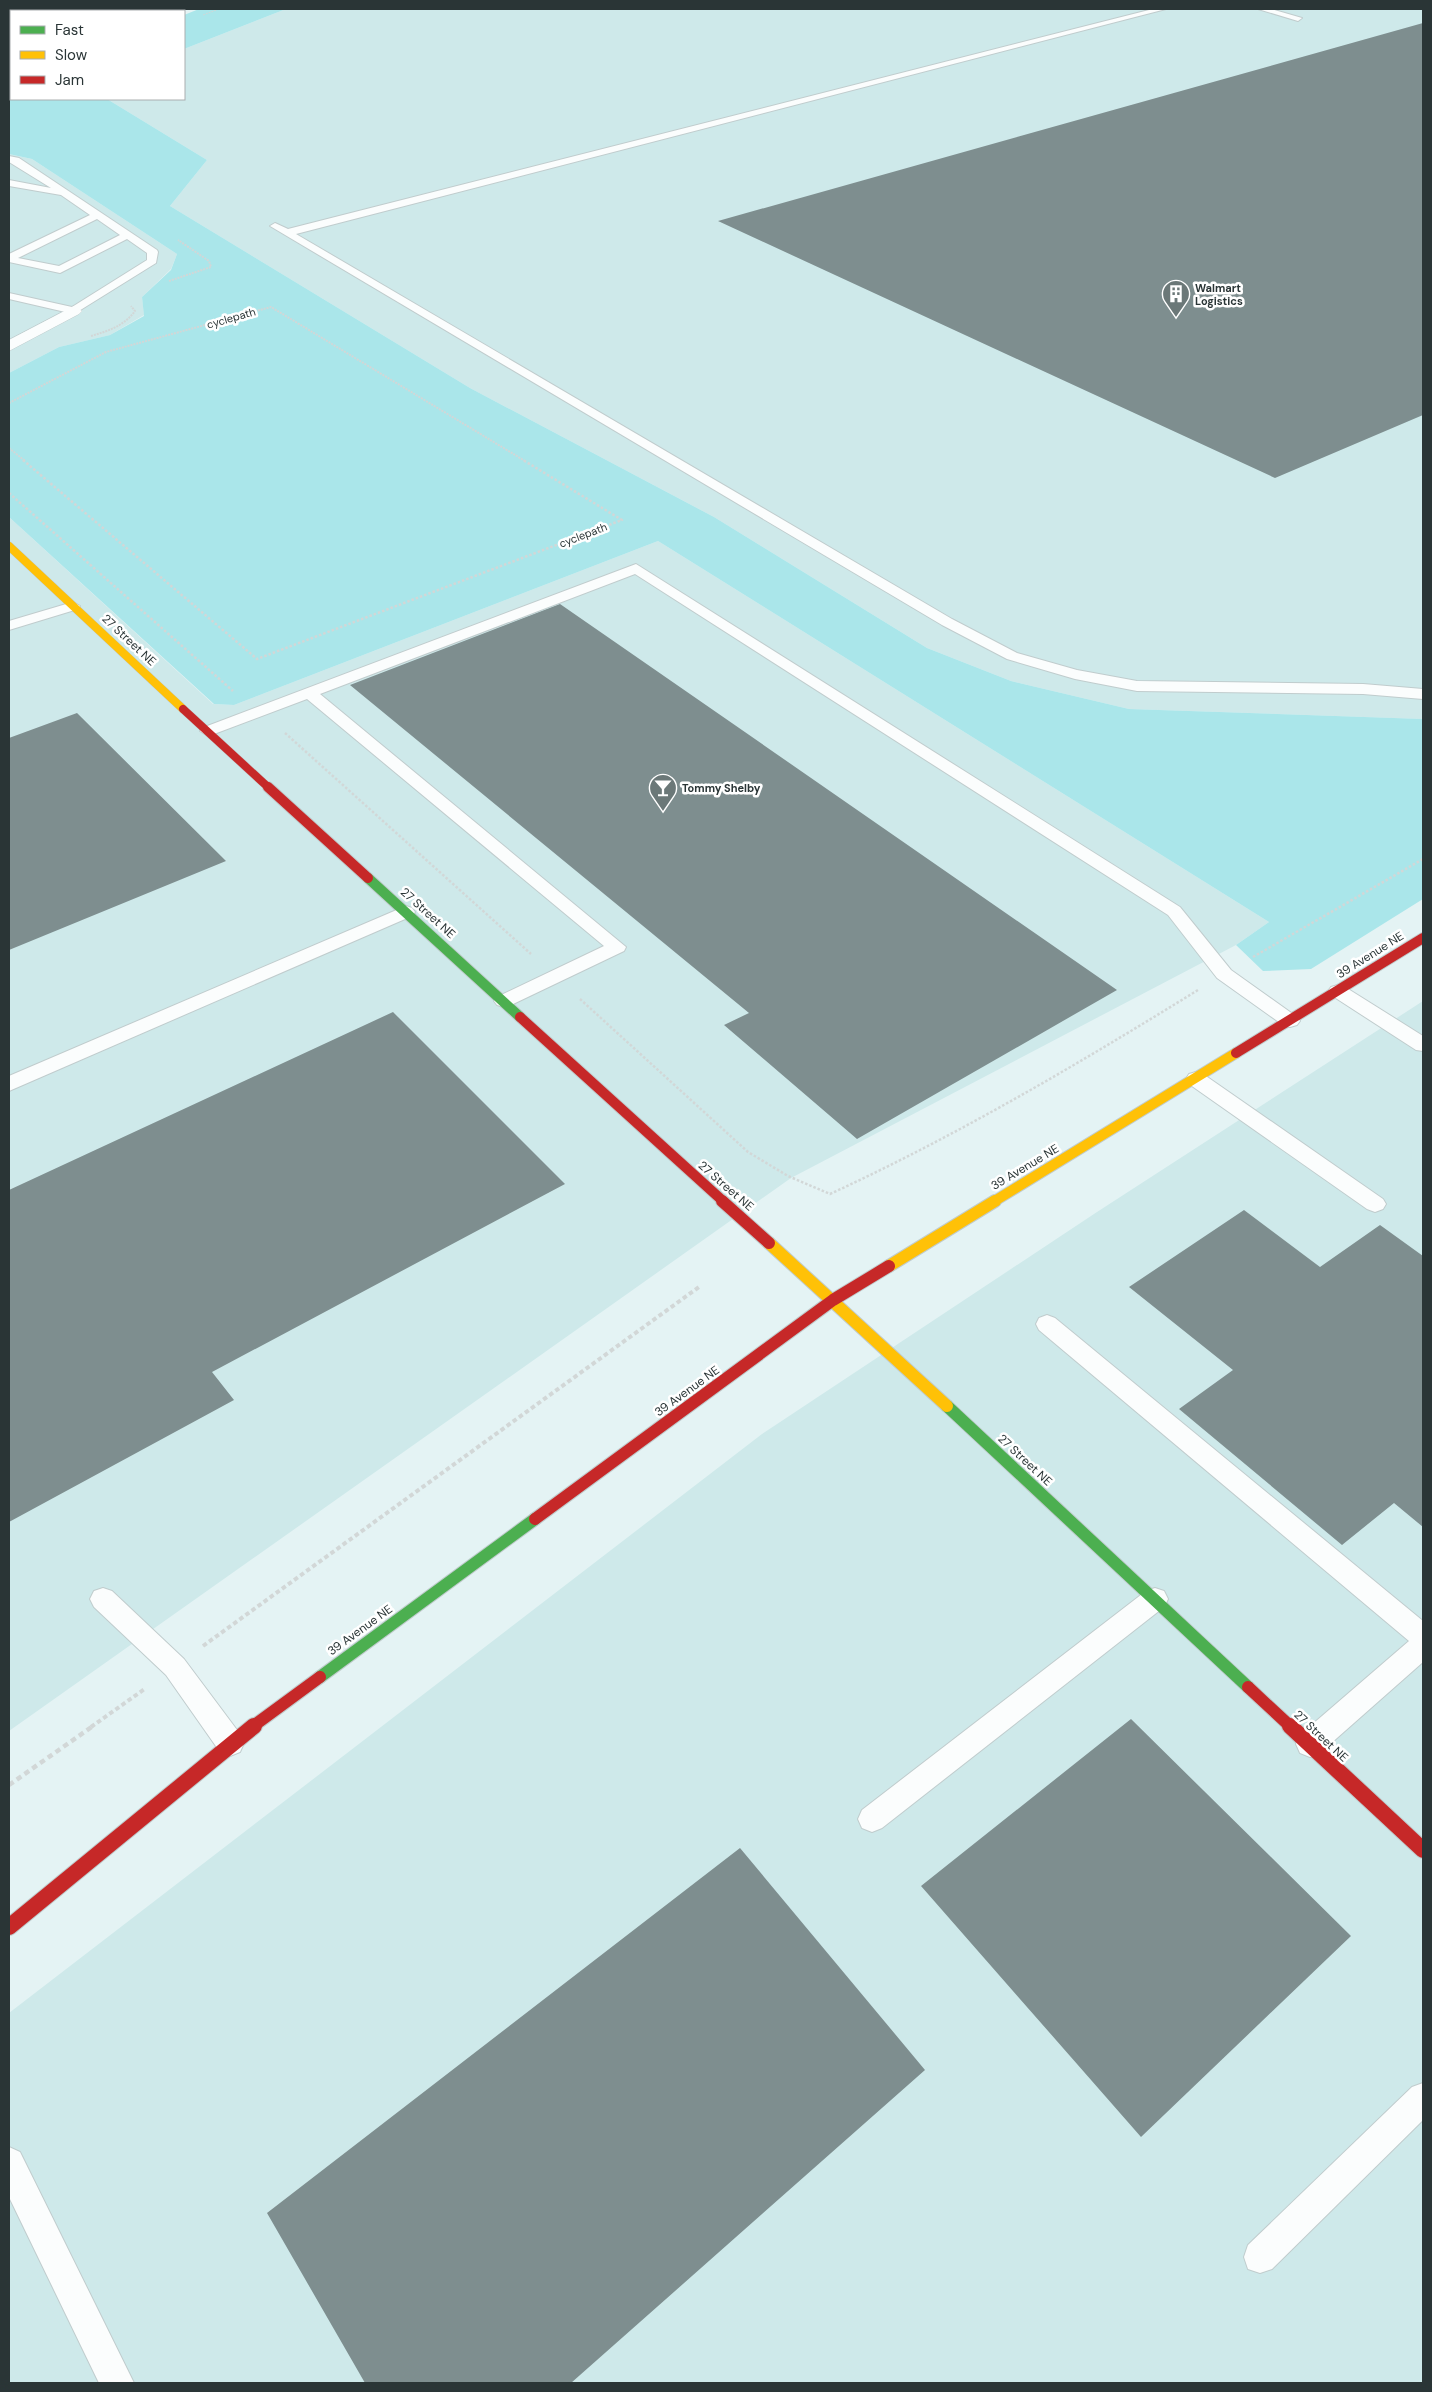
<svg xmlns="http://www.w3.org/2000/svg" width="1432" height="2392" viewBox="0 0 1432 2392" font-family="'DM Sans',sans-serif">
<rect width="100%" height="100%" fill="#e4f3f4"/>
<path fill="#cee9ea" d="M286,9H1423V719L1129,709L1011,681L927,648L714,517L470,388L170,206L207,160L107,99H184V49Z
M9,154L32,159L177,254L171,269L142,297L144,315L110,335L59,347L9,373Z
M9,517L213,704L234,705L658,541L1269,922L1236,945L791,1178L9,1731Z
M1423,1001V2383H9V2013L762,1434L1097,1212Z"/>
<path fill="#aae6ea" d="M199,9H286L184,49V15Z
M11,83V99H107L207,160L170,206L470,388L714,517L927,648L1011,681L1129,709L1423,719V899L1311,969L1263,971L1236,945L1269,922L658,541L234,705L214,704L9,517V373L59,347L110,335L144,316L142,297L171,270L177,254L32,159L9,154V84Z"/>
<path fill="#7e8e8f" d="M1423,23V415L1275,478L718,221Z
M560,604L1117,990L857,1139L724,1025L749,1013L350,685Z
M77,713L226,861L9,950V738Z
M393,1012L565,1184L212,1372L234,1400L9,1522V1190Z
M1244,1210L1320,1267L1380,1225L1423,1256V1527L1394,1503L1342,1545L1179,1409L1233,1370L1129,1287Z
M1131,1719L1351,1936L1141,2137L921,1886Z
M740,1848L925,2070L571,2383H365L267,2213Z"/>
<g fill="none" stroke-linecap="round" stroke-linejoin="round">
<defs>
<path id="lane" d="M1153,9H1166L296,234L952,619L1017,653L1077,670L1137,681L1363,684L1423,689V699L1363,694L1137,691L1075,679L1007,659L942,625L270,226L275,223L288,229Z
M1258,9H1271L1302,18L1298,21Z
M9,156L19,158L157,250L158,252L156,263L74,314L9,299V293L72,307L147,260V253L127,239L60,273L9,262V254L90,215L61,195L9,186V180L51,188L9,162ZM97,219L120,235L59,266L18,258Z
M636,564L1180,907L1231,970L1297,1017L1300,1021L1297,1025L1290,1027L1283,1025L1217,978L1168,915L635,574L320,694L626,947L624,951L511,1005L504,1007L497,1005L494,1001L497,997L604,946L307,699L214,734L208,736L200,731L202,728Z
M73,602L80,606L78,609L9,630V621Z
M406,906L412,908L415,912L412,916L9,1091V1076Z
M1338,985L1345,987L1423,1036V1051L1416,1050L1331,995L1328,991L1331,987Z
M1196,1072L1203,1074L1383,1199L1386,1204L1383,1209L1375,1212L1367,1209L1189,1084L1186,1079L1189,1074Z
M1047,1315L1055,1318L1423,1621V1662L1320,1753L1310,1757L1300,1753L1296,1744L1300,1735L1409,1641L1039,1330L1036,1324L1039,1318Z
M103,1588L112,1591L184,1659L240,1734L244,1743L240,1752L230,1756L220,1752L166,1675L94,1607L90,1599L94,1591Z
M1155,1588L1164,1591L1168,1599L1164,1607L882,1828L872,1832L862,1828L858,1819L862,1810L1146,1591Z
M1423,2083V2120L1272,2269L1260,2273L1248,2269L1244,2257L1248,2245L1412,2087Z
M9,2147L20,2152L134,2383H99L9,2197Z"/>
<path id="street" d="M74,306L82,311L79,314L9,351V340Z"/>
<path id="fast-far2" d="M9,41L11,40"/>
<path id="fast-far1" d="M368,878L520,1017"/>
<path id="fast" d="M947,1406L1248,1687
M320,1677L535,1519"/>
<path id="slow-far2" d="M9,546L183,709"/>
<path id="slow-far1" d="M993,1202L1236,1053"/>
<path id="slow" d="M769,1243L947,1406
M889,1266L995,1201"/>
<path id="jam-far4" d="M87,11L93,9
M171,11L177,9
M9,68L11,67"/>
<path id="jam-far3" d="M183,709L269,788"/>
<path id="jam-far2" d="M268,787L368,878
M520,1017L724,1202
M1236,1053L1423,938"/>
<path id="jam-far1" d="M722,1201L769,1243
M535,1519L833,1300L889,1266
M1248,1687L1291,1727
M252,1727L320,1677"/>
<path id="jam" d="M1290,1726L1423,1850
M9,1927L254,1726"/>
</defs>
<use href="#lane" stroke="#c0cccd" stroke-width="2"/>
<use href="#street" stroke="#c0cccd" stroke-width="1"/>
<use href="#fast-far2" stroke="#c0cccd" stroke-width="5.5"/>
<use href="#fast-far1" stroke="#c0cccd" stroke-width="12"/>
<use href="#fast" stroke="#c0cccd" stroke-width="14"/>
<use href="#slow-far2" stroke="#c0cccd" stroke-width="9"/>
<use href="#slow-far1" stroke="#c0cccd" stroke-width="12"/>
<use href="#slow" stroke="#c0cccd" stroke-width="14"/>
<use href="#jam-far4" stroke="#c0cccd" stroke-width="5.5"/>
<use href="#jam-far3" stroke="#c0cccd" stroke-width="9"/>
<use href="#jam-far2" stroke="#c0cccd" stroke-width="12"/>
<use href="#jam-far1" stroke="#c0cccd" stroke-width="14"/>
<use href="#jam" stroke="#c0cccd" stroke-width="18"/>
<path stroke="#d2d7d7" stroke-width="1" stroke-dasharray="2 1" stroke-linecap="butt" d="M203,15L219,9"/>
<path stroke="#d2d7d7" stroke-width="2" stroke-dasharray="2 1" stroke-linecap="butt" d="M169,281L211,267L209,261L178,240
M91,336C108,331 124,326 135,311L131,306
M9,403L106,352L271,307L525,461
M9,448L25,461"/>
<path stroke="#d2d7d7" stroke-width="2.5" stroke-dasharray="2.5 2" stroke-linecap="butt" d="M23,460L257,659L622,520L523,460
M9,493L233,691
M285,733L531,954
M1253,957L1423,859
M580,999L748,1152L788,1176L830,1194C958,1135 1078,1064 1198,990"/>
<path stroke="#d2d7d7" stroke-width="4" stroke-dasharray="4.5 3" stroke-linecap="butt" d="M203,1646L699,1287
M91,1727L146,1688"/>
<path stroke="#d2d7d7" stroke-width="4.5" stroke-dasharray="5.5 4" stroke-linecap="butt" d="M9,1785L93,1726"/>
<use href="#lane" fill="#fbfdfd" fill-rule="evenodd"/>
<use href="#street" fill="#fbfdfd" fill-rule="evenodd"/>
<use href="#fast-far2" stroke="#4caf50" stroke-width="5"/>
<use href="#fast-far1" stroke="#4caf50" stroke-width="10"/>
<use href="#fast" stroke="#4caf50" stroke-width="12"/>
<use href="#slow-far2" stroke="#ffc107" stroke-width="8"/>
<use href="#slow-far1" stroke="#ffc107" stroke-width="10"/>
<use href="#slow" stroke="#ffc107" stroke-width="12"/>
<use href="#jam-far4" stroke="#c62828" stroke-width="5"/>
<use href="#jam-far3" stroke="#c62828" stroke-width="8"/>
<use href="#jam-far2" stroke="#c62828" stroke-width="10"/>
<use href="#jam-far1" stroke="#c62828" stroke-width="12"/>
<use href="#jam" stroke="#c62828" stroke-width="16"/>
</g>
<defs>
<symbol id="building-pin" viewBox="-11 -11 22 30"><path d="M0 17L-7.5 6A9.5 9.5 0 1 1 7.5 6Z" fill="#6b7878" stroke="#fff"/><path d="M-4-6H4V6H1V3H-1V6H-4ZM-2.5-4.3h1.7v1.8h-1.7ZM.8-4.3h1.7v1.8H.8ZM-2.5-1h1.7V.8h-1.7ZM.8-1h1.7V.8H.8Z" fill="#fff"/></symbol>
<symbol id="bar-pin" viewBox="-11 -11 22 30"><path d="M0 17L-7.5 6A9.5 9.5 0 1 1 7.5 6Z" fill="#6b7878" stroke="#fff"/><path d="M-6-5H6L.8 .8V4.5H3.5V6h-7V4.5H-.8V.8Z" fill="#fff"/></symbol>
</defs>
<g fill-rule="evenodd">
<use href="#building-pin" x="1160" y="278" width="32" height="43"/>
<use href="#bar-pin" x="647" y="772" width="32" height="43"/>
</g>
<g text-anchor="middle" stroke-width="5" stroke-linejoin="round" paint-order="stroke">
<g font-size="11" font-weight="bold" fill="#2a3536" stroke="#fff" text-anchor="start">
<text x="1195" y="292">Walmart<tspan x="1195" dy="13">Logistics</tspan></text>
<text x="682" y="792">Tommy Shelby</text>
</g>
<g font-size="11" fill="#2a3536" stroke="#fff">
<text transform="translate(231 318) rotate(-16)" y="4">cyclepath</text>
<text transform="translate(583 535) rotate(-21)" y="4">cyclepath</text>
</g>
<g font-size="12" fill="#2a3536" stroke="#fff">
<text transform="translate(129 640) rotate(43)" y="4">27 Street NE</text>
<text transform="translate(428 913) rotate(42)" y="4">27 Street NE</text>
<text transform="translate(1370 955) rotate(-32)" y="4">39 Avenue NE</text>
<text transform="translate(1025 1167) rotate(-31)" y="4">39 Avenue NE</text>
<text transform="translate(726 1186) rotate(41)" y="4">27 Street NE</text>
<text transform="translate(687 1391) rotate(-36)" y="4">39 Avenue NE</text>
<text transform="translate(1025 1460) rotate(43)" y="4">27 Street NE</text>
<text transform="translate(360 1630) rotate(-36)" y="4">39 Avenue NE</text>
<text transform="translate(1321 1736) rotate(43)" y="4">27 Street NE</text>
</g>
</g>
<rect width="1432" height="2392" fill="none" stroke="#2a3536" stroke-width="20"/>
<rect x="10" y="10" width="175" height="90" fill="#ffffff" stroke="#aaaeaf"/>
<rect x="20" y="26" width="25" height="8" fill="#4caf50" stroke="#aaaeaf"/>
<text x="55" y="35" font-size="15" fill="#2a3536">Fast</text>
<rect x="20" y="51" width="25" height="8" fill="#ffc107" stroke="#aaaeaf"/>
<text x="55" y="60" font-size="15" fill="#2a3536">Slow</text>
<rect x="20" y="76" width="25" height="8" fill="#c62828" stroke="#aaaeaf"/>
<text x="55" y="85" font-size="15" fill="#2a3536">Jam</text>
</svg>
